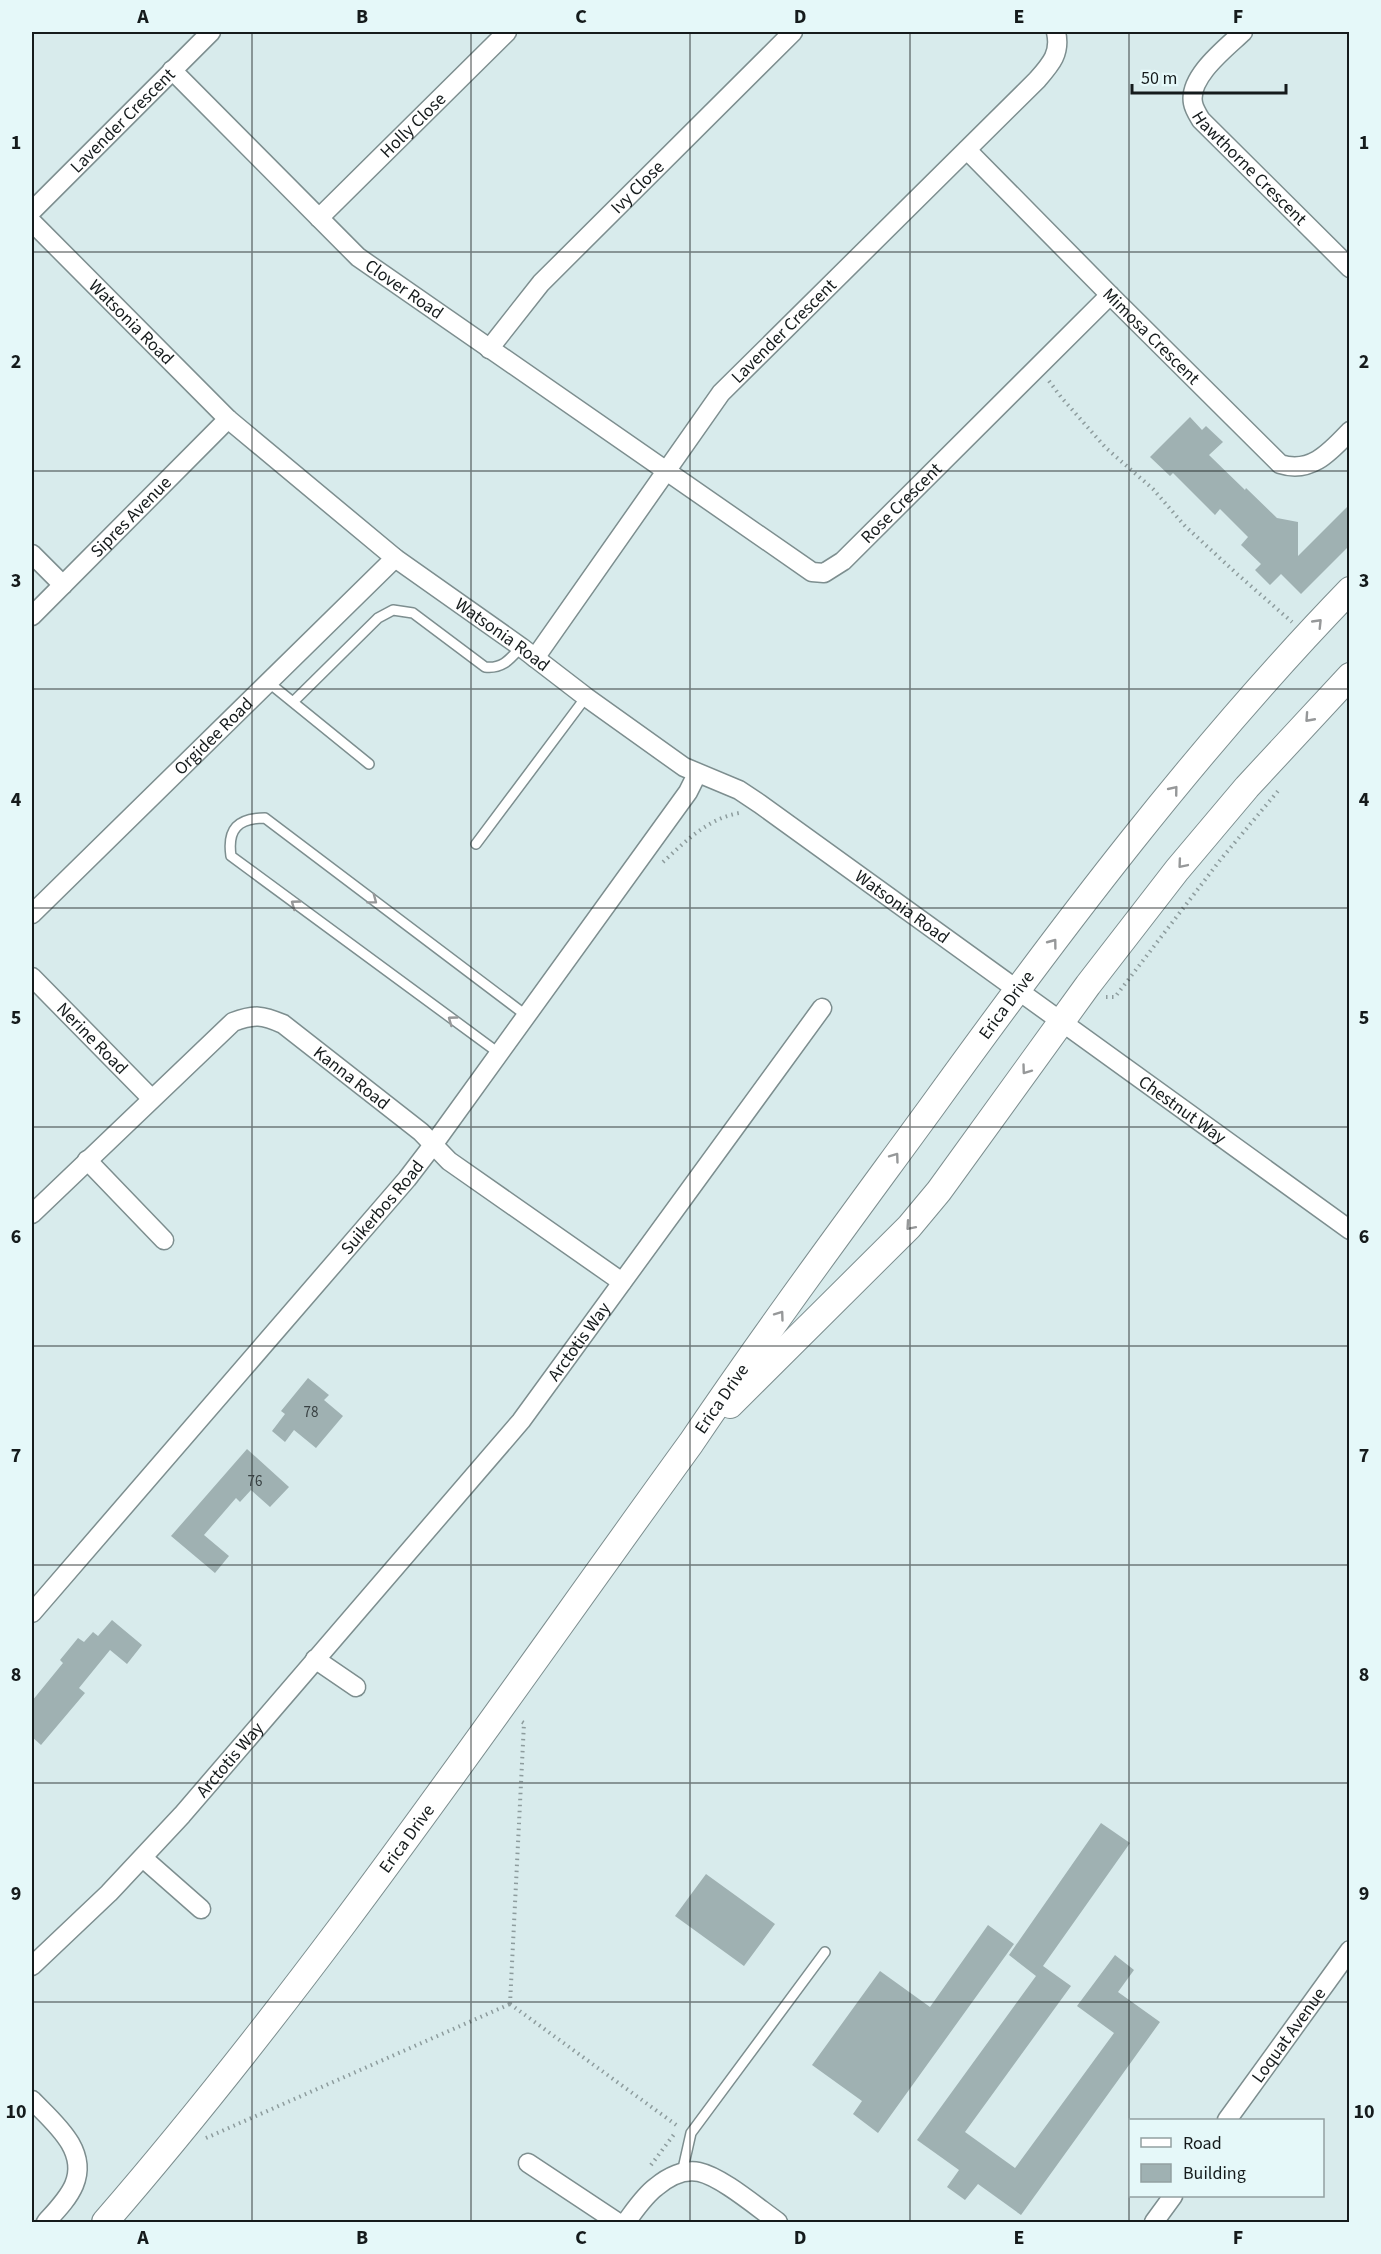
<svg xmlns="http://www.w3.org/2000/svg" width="1381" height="2254" viewBox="0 0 1381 2254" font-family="'Source Sans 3',sans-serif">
<rect width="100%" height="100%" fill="#d8ebec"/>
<path fill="#9fb1b2" d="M1190,417L1202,430L1206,426L1223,442L1209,455L1245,490L1246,488L1277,518L1298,522V556L1350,504V545L1301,594L1281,574L1270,585L1255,570L1261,564L1241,545L1248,537L1220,509L1215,515L1173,473L1170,476L1150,457Z
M308,1378L329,1395L324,1400L343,1416L316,1448L294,1430L285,1442L272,1431L285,1414L281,1411Z
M247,1449L289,1487L270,1507L251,1490L240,1502L236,1498L204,1535L229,1556L215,1573L171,1536Z
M112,1620L142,1645L127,1664L110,1650L79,1688L85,1693L41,1745L32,1737V1701L63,1663L60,1660L78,1638L84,1642L93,1632L98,1636Z
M1101,1823L1130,1843L1043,1966L1071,1986L965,2132L1015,2168L1114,2033L1077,2006L1115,1955L1134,1970L1118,1992L1160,2022L1021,2215L978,2184L965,2200L947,2187L959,2170L917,2140L1036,1976L1009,1955Z
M706,1874L775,1924L744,1966L675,1916Z
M988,1925L1014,1944L878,2133L853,2114L862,2101L812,2065L880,1971L930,2007Z"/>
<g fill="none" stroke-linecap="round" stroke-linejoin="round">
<defs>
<path id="service" d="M268,682L369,764
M293,702L378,618L393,610L413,613L485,667C503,669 510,659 521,647
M476,844L586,697
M500,1054L231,856C227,829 238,818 265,818L527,1016
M682,2173L691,2133L825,1952"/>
<g id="minor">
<path id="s1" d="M1243,32C1226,48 1188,77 1193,103C1194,109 1198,115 1201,120L1350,268"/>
<path id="s2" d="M172,70L358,257L812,572L824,573L843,561L1110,295"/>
<path id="s3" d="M967,150L1110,295L1280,464C1311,474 1330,452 1350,431"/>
<path id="s4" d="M32,211L211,32"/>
<path id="s5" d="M319,218L507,32"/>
<path id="s6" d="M32,222L228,419L395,558L521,647L586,697L684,767L739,790L760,804C957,946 1153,1089 1350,1230"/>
<path id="s7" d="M489,349L541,283L793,32"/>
<path d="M32,554L63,585"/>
<path id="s8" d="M32,616L228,419"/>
<path id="s9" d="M535,658L721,393L1037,80C1051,64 1061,53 1056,32"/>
<path id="s10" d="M32,914L395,558"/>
<path id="s11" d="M32,977L151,1098"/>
<path d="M87,1160L164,1240"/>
<path id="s12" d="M32,1214L233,1022C255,1014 262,1015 283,1024L421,1132L449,1161L622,1282"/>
<path id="s13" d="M32,1613L407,1179L433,1145L688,792L697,774"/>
<path d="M315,1659L356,1687"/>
<path d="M143,1858L201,1909"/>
<path id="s14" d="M32,1966L109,1893L182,1815L521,1421L822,1008"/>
<path d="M32,2100C53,2122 89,2150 74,2185C68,2199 56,2211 46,2222"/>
<path id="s15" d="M1227,2120L1350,1950"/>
<path d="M528,2163L617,2222"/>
<path d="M626,2222C635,2210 644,2196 656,2187C668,2177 684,2169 699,2172C722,2177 758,2208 778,2222"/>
<path d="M1154,2222L1173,2196"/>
</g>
<g id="secondary">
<path d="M730,1405L909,1227L939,1191L1088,985L1177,870L1247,787L1350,676"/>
<path id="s16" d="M105,2222C318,1976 500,1706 691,1443C768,1329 850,1219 931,1108C1061,928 1195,750 1350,590"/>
</g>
</defs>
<use href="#service" stroke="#7d8e8f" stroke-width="12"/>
<use href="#minor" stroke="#7d8e8f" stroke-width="21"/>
<use href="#secondary" stroke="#7d8e8f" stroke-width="28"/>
<path stroke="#8d9c9d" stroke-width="4" stroke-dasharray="1.5 4.5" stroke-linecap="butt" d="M1049,381L1061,397L1106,448L1153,489L1185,526L1236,573L1292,622
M663,862C686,841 707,819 739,813
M1106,997H1115L1221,859L1278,791
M510,2004L679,2127
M510,2004L524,1723L519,1720
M206,2138L510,2004
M651,2165L675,2133"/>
<use href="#service" stroke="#fff" stroke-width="9"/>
<use href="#minor" stroke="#fff" stroke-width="18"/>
<use href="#secondary" stroke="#fff" stroke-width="26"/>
</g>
<defs><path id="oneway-chevron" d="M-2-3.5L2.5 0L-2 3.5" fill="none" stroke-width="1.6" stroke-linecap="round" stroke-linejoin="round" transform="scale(1.5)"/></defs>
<g stroke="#969899">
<use href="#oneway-chevron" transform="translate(1318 623) rotate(-46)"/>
<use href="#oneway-chevron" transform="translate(1309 718) rotate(132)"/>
<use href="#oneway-chevron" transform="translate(1174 790) rotate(-51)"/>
<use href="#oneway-chevron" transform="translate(1182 864) rotate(130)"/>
<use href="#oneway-chevron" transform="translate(373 900) rotate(37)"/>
<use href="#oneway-chevron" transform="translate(295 904) rotate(-144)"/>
<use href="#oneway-chevron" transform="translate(1053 943) rotate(-53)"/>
<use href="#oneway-chevron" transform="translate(452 1020) rotate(-144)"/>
<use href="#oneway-chevron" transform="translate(1026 1070) rotate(126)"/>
<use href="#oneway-chevron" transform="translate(895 1157) rotate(-54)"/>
<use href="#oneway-chevron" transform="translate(910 1226) rotate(131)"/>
<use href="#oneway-chevron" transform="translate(780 1315) rotate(-54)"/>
</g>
<path fill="none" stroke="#151b1c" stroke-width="1.5" stroke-opacity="0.55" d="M252,32V2222M471,32V2222M690,32V2222M910,32V2222M1129,32V2222M32,252H1350M32,471H1350M32,689H1350M32,908H1350M32,1127H1350M32,1346H1350M32,1565H1350M32,1783H1350M32,2002H1350"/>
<g text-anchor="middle" stroke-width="6" stroke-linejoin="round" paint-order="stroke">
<g font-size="15" fill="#384042">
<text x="311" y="1417">78</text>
<text x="255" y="1486">76</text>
</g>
<g font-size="18" fill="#151b1c" stroke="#e5f8f9">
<text dy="6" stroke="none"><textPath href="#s4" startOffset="128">Lavender Crescent</textPath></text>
<text dy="6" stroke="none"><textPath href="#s5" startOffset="132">Holly Close</textPath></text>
<text dy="6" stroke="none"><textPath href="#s1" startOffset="177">Hawthorne Crescent</textPath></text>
<text dy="6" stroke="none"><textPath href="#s7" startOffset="220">Ivy Close</textPath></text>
<text dy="6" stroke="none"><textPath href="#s2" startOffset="320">Clover Road</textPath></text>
<text dy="6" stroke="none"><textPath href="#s6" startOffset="141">Watsonia Road</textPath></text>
<text dy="6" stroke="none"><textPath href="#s9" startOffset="412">Lavender Crescent</textPath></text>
<text dy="6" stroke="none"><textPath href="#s3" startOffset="262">Mimosa Crescent</textPath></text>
<text dy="6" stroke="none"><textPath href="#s2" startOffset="933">Rose Crescent</textPath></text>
<text dy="6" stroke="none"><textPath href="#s8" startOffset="140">Sipres Avenue</textPath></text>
<text dy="6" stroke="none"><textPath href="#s6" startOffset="627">Watsonia Road</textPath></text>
<text dy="6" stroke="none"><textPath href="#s10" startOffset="254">Orgidee Road</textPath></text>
<text dy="6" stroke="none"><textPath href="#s6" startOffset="1112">Watsonia Road</textPath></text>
<text dy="6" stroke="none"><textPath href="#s16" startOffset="1515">Erica Drive</textPath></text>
<text dy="6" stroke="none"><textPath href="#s11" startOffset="86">Nerine Road</textPath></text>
<text dy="6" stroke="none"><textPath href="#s12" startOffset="417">Kanna Road</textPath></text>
<text dy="6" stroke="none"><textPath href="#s6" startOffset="1458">Chestnut Way</textPath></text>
<text dy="6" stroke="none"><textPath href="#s13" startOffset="536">Suikerbos Road</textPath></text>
<text dy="6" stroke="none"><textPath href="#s14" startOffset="831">Arctotis Way</textPath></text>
<text dy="6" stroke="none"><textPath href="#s16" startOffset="1029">Erica Drive</textPath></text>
<text dy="6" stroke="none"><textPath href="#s14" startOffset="286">Arctotis Way</textPath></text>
<text dy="6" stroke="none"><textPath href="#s16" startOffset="488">Erica Drive</textPath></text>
<text dy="6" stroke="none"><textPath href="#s15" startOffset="105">Loquat Avenue</textPath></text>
</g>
</g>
<rect width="1381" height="2254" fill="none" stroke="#e5f8f9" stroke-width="66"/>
<rect x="1129" y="2119" width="195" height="78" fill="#e5f8f9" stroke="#92a0a1" stroke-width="1.5"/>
<rect x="1141" y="2138" width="30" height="9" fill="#ffffff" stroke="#92a0a1" stroke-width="1.5"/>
<text x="1183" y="2149" font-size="18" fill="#151b1c">Road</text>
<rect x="1141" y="2164" width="30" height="18" fill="#9fb1b2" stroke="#92a0a1" stroke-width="1.5"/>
<text x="1183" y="2179" font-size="18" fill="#151b1c">Building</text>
<path d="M1132 84v9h154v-9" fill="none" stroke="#151b1c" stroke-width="3"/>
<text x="1141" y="84" font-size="18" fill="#151b1c" stroke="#e5f8f9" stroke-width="4.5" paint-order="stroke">50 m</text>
<rect x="33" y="33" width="1315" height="2188" fill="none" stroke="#151b1c" stroke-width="2"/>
<g font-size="20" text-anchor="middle" font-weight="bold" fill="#151b1c">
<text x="143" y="23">A</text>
<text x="362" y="23">B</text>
<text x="581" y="23">C</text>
<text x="800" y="23">D</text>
<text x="1019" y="23">E</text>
<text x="1238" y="23">F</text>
<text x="16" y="149">1</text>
<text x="1364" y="149">1</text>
<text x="16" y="368">2</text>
<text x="1364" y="368">2</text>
<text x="16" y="587">3</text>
<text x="1364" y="587">3</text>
<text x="16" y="806">4</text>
<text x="1364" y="806">4</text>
<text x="16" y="1024">5</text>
<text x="1364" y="1024">5</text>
<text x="16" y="1243">6</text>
<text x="1364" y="1243">6</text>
<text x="16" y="1462">7</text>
<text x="1364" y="1462">7</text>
<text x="16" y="1681">8</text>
<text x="1364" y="1681">8</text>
<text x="16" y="1900">9</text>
<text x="1364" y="1900">9</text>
<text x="16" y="2118">10</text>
<text x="1364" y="2118">10</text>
<text x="143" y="2244">A</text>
<text x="362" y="2244">B</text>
<text x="581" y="2244">C</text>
<text x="800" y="2244">D</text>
<text x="1019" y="2244">E</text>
<text x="1238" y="2244">F</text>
</g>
</svg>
